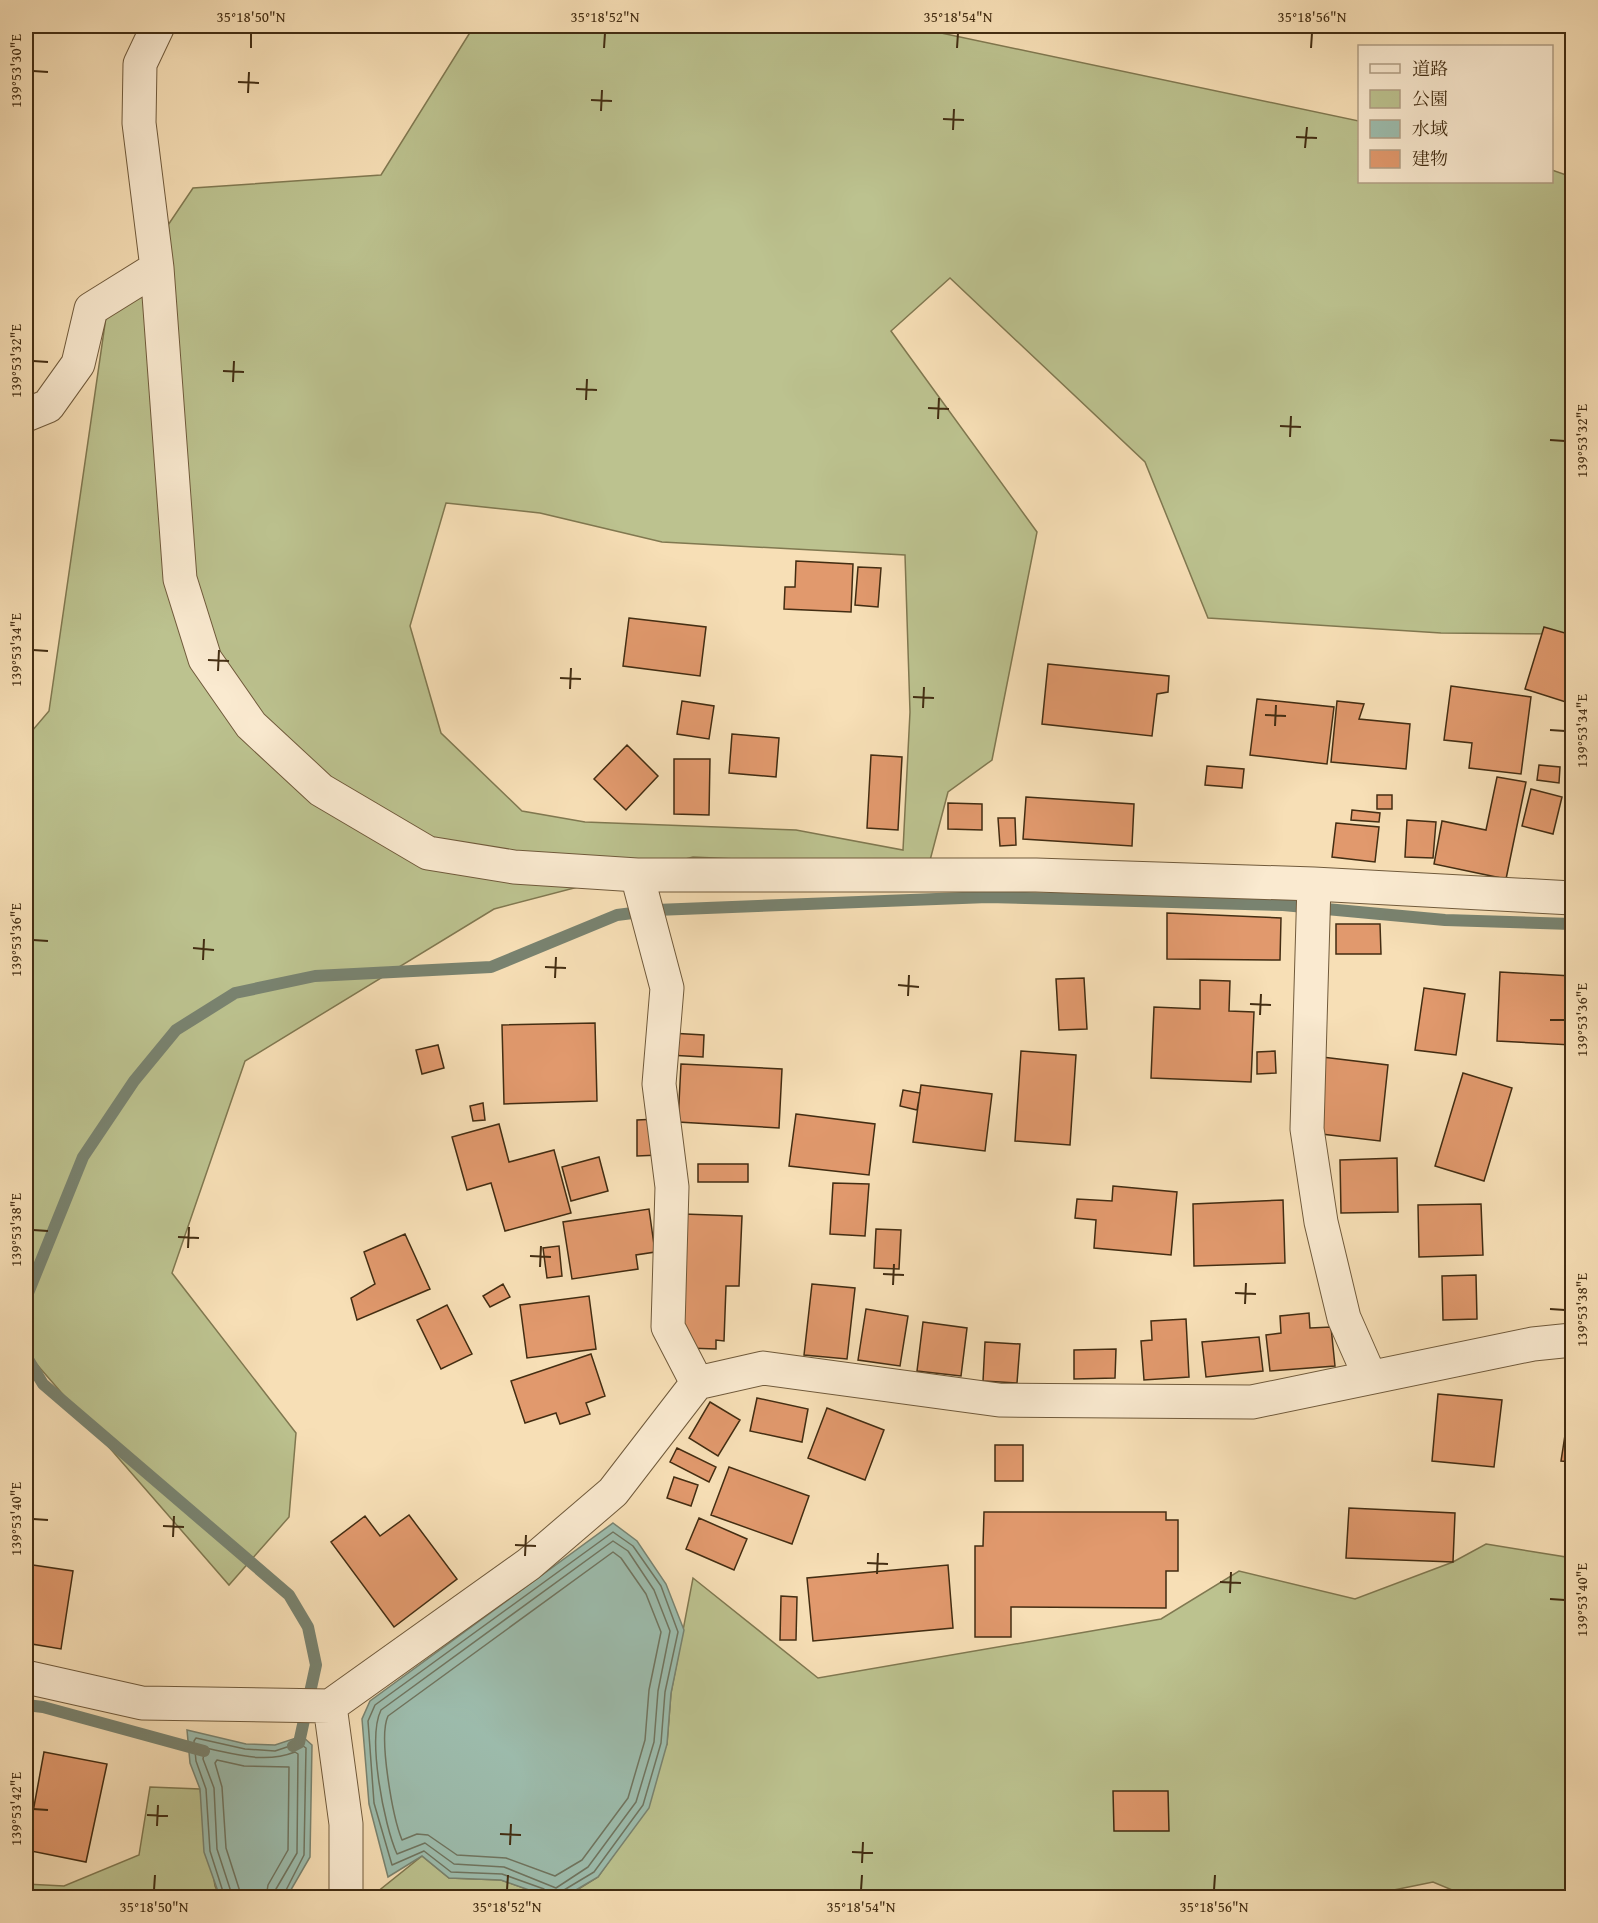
<svg xmlns="http://www.w3.org/2000/svg" width="1598" height="1923" viewBox="0 0 1598 1923" font-family="'Gentium Book Plus','Noto Serif JP',serif">
<rect width="100%" height="100%" fill="#f7dfb6"/>
<filter id="stains"><feTurbulence type="fractalNoise" baseFrequency=".00333" numOctaves="4"/><feColorMatrix values="0 0 0 0 .2 0 0 0 0 .09 0 0 0 0 .02 0 0 0 .5 -.17"/></filter>
<radialGradient id="worn" r=".72"><stop offset=".6" stop-color="#630" stop-opacity="0"/><stop offset="1" stop-color="#630" stop-opacity=".3"/></radialGradient>
<path fill="#bcc28f" stroke="#807850" stroke-width="1.5" fill-rule="evenodd" d="M474,26H908L1359,121L1360,182H1552V170L1572,177V634L1441,633L1208,618L1145,462L950,278L891,331L1037,532L992,760L948,792L928,868L693,857L494,909L245,1061L172,1273L296,1433L289,1517L229,1585L26,1352V738L49,711L106,317L193,188L381,175ZM446,503L540,513L662,542L905,555L910,712L903,850L796,830L585,822L522,811L441,733L410,626Z
M1486,1544L1572,1558V1897H1469L1433,1882L1384,1892L1375,1898H564L598,1877L619,1847L667,1744L671,1693L693,1578L818,1678L1161,1619L1239,1571L1355,1599L1453,1562Z
M150,1787L200,1789L215,1886L220,1897L26,1898V1884L64,1886L139,1855Z
M422,1856L449,1878L501,1880L549,1897L326,1898L377,1892Z"/>
<path fill="#9dbdae" stroke="#798370" stroke-width="1.5" d="M613,1523L637,1541L666,1584L684,1630L671,1693L667,1744L649,1808L598,1877L564,1897H549L501,1880L449,1878L422,1856L388,1877L369,1804L362,1719L370,1701Z
M187,1730L246,1744L275,1745L302,1736L312,1745L310,1857L288,1895L220,1897L204,1852L200,1789L190,1763Z"/>
<g fill="none" stroke-linecap="round" stroke-linejoin="round">
<path stroke="#707560" stroke-width="1.5" d="M613,1541L628,1551L654,1590L670,1631L658,1691L654,1742L636,1802L588,1867L556,1888L504,1867L454,1864L425,1843L397,1854C384,1825 367,1738 381,1710Z
M613,1552L621,1558L646,1594L661,1632L649,1690L645,1740L628,1798L582,1860L555,1876L506,1858L457,1855L428,1835L417,1834L402,1840C393,1818 378,1737 388,1716Z
M225,1898L210,1851L206,1789L196,1761L194,1741L196,1738L245,1749L275,1751L299,1743L306,1748L304,1855L282,1898
M233,1898L217,1849L214,1788L203,1759L205,1748C236,1754 264,1764 295,1752L298,1754L297,1853L276,1889L275,1898
M242,1898L226,1848L222,1787L215,1763L217,1760L244,1766L289,1767L288,1850L268,1885L266,1898
M548,1898L544,1889L502,1874L451,1872L424,1851L392,1865L374,1803L368,1721L375,1705L613,1532L633,1546L661,1586L678,1632L665,1692L661,1743L643,1805L594,1872L564,1890L562,1898"/>
<path stroke="#798370" stroke-width="12" d="M26,1298L83,1157L134,1081L176,1030L235,993L315,976L491,967L617,915L656,910L988,897L1283,905L1445,920L1572,924
M26,1356L43,1384L289,1595L308,1627L316,1665L299,1743L293,1746
M26,1705L43,1707L204,1751"/>
</g>
<path fill="#e1996d" stroke="#432d12" stroke-width="1.5" d="M796,561L853,564L851,612L784,609L785,587H795Z
M858,567L881,568L878,607L855,605Z
M629,618L706,627L700,676L623,666Z
M1544,627L1572,635V704L1525,689Z
M1048,664L1169,676L1168,692L1157,694L1152,736L1042,724Z
M1451,686L1531,697L1521,774L1469,768L1472,743L1444,740Z
M1257,699L1334,707L1327,764L1250,755Z
M682,701L714,706L709,739L677,734Z
M1337,701L1364,704L1359,719L1410,724L1406,769L1331,762Z
M732,734L779,738L776,777L729,773Z
M627,745L658,776L626,810L594,779Z
M871,755L902,757L898,830L867,828Z
M674,759H710L709,815L674,814Z
M1539,765L1560,767L1559,783L1537,780Z
M1207,766L1244,769L1242,788L1205,785Z
M1497,777L1526,782L1506,879L1434,864L1442,821L1486,830Z
M1531,789L1562,797L1553,834L1522,826Z
M1377,795H1392V809H1377Z
M1026,797L1134,804L1132,846L1023,839Z
M948,803L982,804V830L948,829Z
M1352,810L1380,813L1379,822L1351,820Z
M998,818H1015L1016,845L1000,846Z
M1407,820L1436,822L1433,858L1405,857Z
M1572,821V857L1567,856Z
M1336,823L1379,827L1375,862L1332,857Z
M1167,913L1281,918L1280,960L1167,959Z
M1336,924H1380L1381,954H1336Z
M1500,972L1572,976V1045L1497,1041Z
M1084,978L1087,1029L1059,1030L1056,979Z
M1200,980L1230,981L1229,1011L1254,1012L1251,1082L1151,1078L1154,1007L1200,1009Z
M1424,988L1465,994L1456,1055L1415,1050Z
M595,1023L597,1101L504,1104L502,1025Z
M670,1033L704,1035L703,1057L669,1055Z
M438,1045L444,1068L422,1074L416,1050Z
M1021,1051L1076,1055L1070,1145L1015,1141Z
M1275,1051L1276,1073L1257,1074V1052Z
M1322,1057L1388,1065L1380,1141L1313,1133Z
M681,1064L782,1069L779,1128L678,1122Z
M1463,1073L1512,1088L1484,1181L1435,1166Z
M921,1085L992,1094L985,1151L913,1142Z
M903,1090L920,1093L917,1110L900,1106Z
M483,1103L485,1120L473,1121L470,1106Z
M796,1114L875,1124L869,1175L789,1166Z
M658,1119L659,1155L637,1156V1120Z
M499,1124L509,1162L554,1150L571,1213L505,1231L491,1183L467,1190L452,1137Z
M599,1157L608,1191L571,1201L562,1167Z
M1397,1158L1398,1212L1341,1213L1340,1160Z
M698,1164H748V1182H698Z
M833,1183L869,1184L865,1236L830,1234Z
M1113,1186L1177,1192L1171,1255L1094,1248L1096,1220L1075,1218L1077,1199L1112,1201Z
M1283,1200L1285,1263L1194,1266L1193,1204Z
M1481,1204L1483,1255L1419,1257L1418,1205Z
M649,1209L655,1252L636,1255L638,1269L572,1279L563,1222Z
M683,1214L742,1216L739,1286H726L724,1341L716,1340V1349L687,1348L678,1337Z
M876,1229L901,1230L899,1269L874,1268Z
M405,1234L430,1289L357,1320L351,1298L375,1284L364,1252Z
M559,1246L562,1276L547,1278L543,1248Z
M1476,1275L1477,1319L1443,1320L1442,1276Z
M503,1284L510,1297L490,1307L483,1296Z
M812,1284L855,1288L847,1359L804,1355Z
M589,1296L596,1349L527,1358L520,1305Z
M447,1305L472,1354L441,1369L417,1320Z
M866,1309L908,1316L900,1366L858,1360Z
M1309,1313L1310,1328L1331,1327L1335,1366L1270,1371L1266,1335L1281,1333L1280,1316Z
M1186,1319L1189,1377L1144,1380L1141,1341L1152,1340L1151,1321Z
M923,1322L967,1328L961,1376L917,1371Z
M1259,1337L1263,1371L1206,1377L1202,1342Z
M985,1342L1020,1344L1017,1383L983,1381Z
M1116,1349L1115,1378L1074,1379V1350Z
M591,1354L605,1396L586,1403L590,1414L560,1424L556,1413L525,1423L511,1381Z
M1438,1394L1502,1400L1494,1467L1432,1461Z
M757,1398L808,1409L802,1442L750,1431Z
M710,1402L740,1420L718,1456L689,1438Z
M1570,1403H1572V1462L1561,1461Z
M827,1408L884,1430L865,1480L808,1458Z
M995,1445H1023V1481H995Z
M677,1448L716,1467L709,1482L670,1462Z
M729,1467L809,1496L792,1544L711,1515Z
M674,1477L698,1485L691,1506L667,1498Z
M1349,1508L1455,1513L1453,1562L1346,1558Z
M984,1512H1166V1520H1178V1571H1166V1608L1011,1607V1637H975V1546H983Z
M409,1515L457,1579L394,1627L331,1542L365,1516L380,1536Z
M699,1518L747,1539L734,1570L686,1549Z
M26,1564L73,1571L61,1649L26,1643Z
M948,1565L953,1628L813,1641L807,1578Z
M781,1596L797,1597L796,1640H780Z
M44,1752L107,1764L86,1862L26,1850Z
M1113,1791H1168L1169,1831H1114Z"/>
<g fill="none" stroke-linecap="round" stroke-linejoin="round">
<defs>
<path id="minor" d="M158,26L140,64L139,123L157,268L180,579L205,659L251,725L321,790L428,853L514,867L637,875H1036L1314,884L1572,898
M26,415L48,406L78,364L91,309L157,268
M637,875L667,988L659,1084L672,1187L668,1327L697,1383
M1314,884L1307,1129L1321,1222L1344,1318L1370,1377
M26,1677L142,1703L330,1706L529,1564L613,1492L697,1383L763,1368L999,1400L1252,1402L1533,1344L1572,1340
M330,1706L346,1824V1898"/>
</defs>
<use href="#minor" stroke="#705a3b" stroke-width="35"/>
<use href="#minor" stroke="#faead0" stroke-width="33"/>
</g>
<path fill="none" stroke="#432d12" stroke-width="2" d="M251,48V33M604,48L605,33M957,48L958,33M1311,48L1312,33M33,71L48,72M238,82L259,83M248,93L249,72M591,100L612,101M601,111L602,90M943,119L964,120M953,130L954,109M1296,137L1317,138M1305,148L1307,127M33,361L48,362M223,371L244,372M233,382L234,361M576,389L597,390M586,400L587,379M928,408L949,409M938,419L939,398M1280,426L1301,427M1290,437L1291,416M1550,440L1565,441M33,650L48,651M208,660L229,661M218,671L219,650M560,678L581,679M570,689L571,668M913,697L934,698M923,708L924,687M1265,715L1286,716M1275,726L1276,705M1550,730L1565,731M33,940L48,941M193,948L214,950M203,960L204,939M545,967L566,968M555,978L556,957M898,985L919,987M908,996L909,975M1250,1004L1271,1005M1260,1015L1261,994M1550,1020H1565M33,1230L48,1231M178,1237L199,1238M188,1248L189,1227M530,1256L551,1257M540,1267L541,1246M883,1274L904,1275M893,1285L894,1264M1235,1293L1256,1294M1245,1304L1246,1283M1550,1309L1565,1310M33,1519L48,1520M163,1526L184,1527M173,1537L174,1516M515,1545L536,1546M525,1556L526,1535M867,1563L888,1564M877,1574L878,1553M1220,1582L1241,1583M1230,1593L1231,1572M1550,1599L1565,1600M33,1809L48,1810M147,1815L168,1816M157,1826L158,1805M500,1834L521,1835M510,1845L511,1824M852,1852L873,1853M862,1863L863,1842M154,1890L155,1875M507,1890L508,1875M861,1890L862,1875M1214,1890L1215,1875"/>
<rect width="1598" height="1923" fill="none" stroke="#f7dfb6" stroke-width="66"/>
<rect x="1358" y="45" width="195" height="138" fill="#faead0" stroke="#b19e84" stroke-width="1.5"/>
<rect x="1370" y="64" width="30" height="9" fill="#faead0" stroke="#b19e84" stroke-width="1.5"/>
<text x="1412" y="75" font-size="18" fill="#432d12">道路</text>
<rect x="1370" y="90" width="30" height="18" fill="#bcc28f" stroke="#b19e84" stroke-width="1.5"/>
<text x="1412" y="105" font-size="18" fill="#432d12">公園</text>
<rect x="1370" y="120" width="30" height="18" fill="#9dbdae" stroke="#b19e84" stroke-width="1.5"/>
<text x="1412" y="135" font-size="18" fill="#432d12">水域</text>
<rect x="1370" y="150" width="30" height="18" fill="#e1996d" stroke="#b19e84" stroke-width="1.5"/>
<text x="1412" y="165" font-size="18" fill="#432d12">建物</text>
<rect x="33" y="33" width="1532" height="1857" fill="none" stroke="#432d12" stroke-width="2"/>
<g font-size="15" text-anchor="middle" fill="#432d12">
<text x="251" y="22">35°18'50"N</text>
<text x="605" y="22">35°18'52"N</text>
<text x="958" y="22">35°18'54"N</text>
<text x="1312" y="22">35°18'56"N</text>
<text transform="translate(16 71) rotate(-90)" y="5">139°53'30"E</text>
<text transform="translate(16 361) rotate(-90)" y="5">139°53'32"E</text>
<text transform="translate(1582 441) rotate(-90)" y="5">139°53'32"E</text>
<text transform="translate(16 650) rotate(-90)" y="5">139°53'34"E</text>
<text transform="translate(1582 731) rotate(-90)" y="5">139°53'34"E</text>
<text transform="translate(16 940) rotate(-90)" y="5">139°53'36"E</text>
<text transform="translate(1582 1020) rotate(-90)" y="5">139°53'36"E</text>
<text transform="translate(16 1230) rotate(-90)" y="5">139°53'38"E</text>
<text transform="translate(1582 1310) rotate(-90)" y="5">139°53'38"E</text>
<text transform="translate(16 1519) rotate(-90)" y="5">139°53'40"E</text>
<text transform="translate(1582 1600) rotate(-90)" y="5">139°53'40"E</text>
<text transform="translate(16 1809) rotate(-90)" y="5">139°53'42"E</text>
<text x="154" y="1912">35°18'50"N</text>
<text x="507" y="1912">35°18'52"N</text>
<text x="861" y="1912">35°18'54"N</text>
<text x="1214" y="1912">35°18'56"N</text>
</g>
<rect width="100%" height="100%" filter="url(#stains)"/>
<rect width="100%" height="100%" fill="url(#worn)"/>
</svg>
